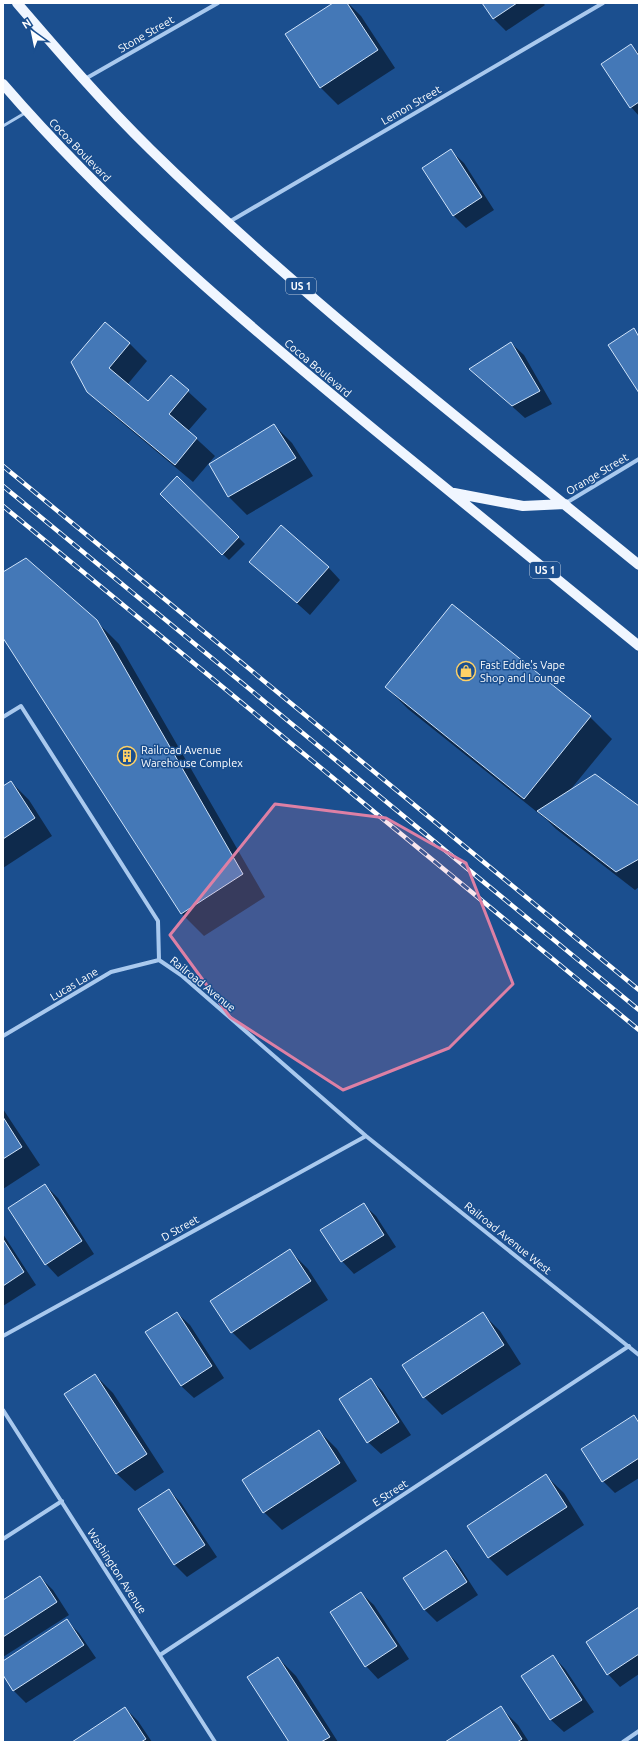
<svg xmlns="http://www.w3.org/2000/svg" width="642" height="1745" viewBox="0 0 642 1745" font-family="Ubuntu,sans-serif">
<rect width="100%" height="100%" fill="#1b4f8f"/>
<path fill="#0007" d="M335,3H348L361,16L395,68L338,105L320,87Z
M483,3H543L545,5L506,31L493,18Z
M631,46L639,53V116L631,107Z
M451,151L464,163L494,210L466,228L454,216L423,169Z
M129,343L147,361L127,385L148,402L171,376L207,409L188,431L215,456L193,482L107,410L88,391Z
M511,343L524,355L552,404L525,418L470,369Z
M274,425L292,443L313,476L247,515L229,497L210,464Z
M177,477L245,544L229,560L161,494Z
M251,562L328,567L340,580L310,615Z
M3,574L96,621L119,644L265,897L204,936L182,914L3,636Z
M386,687L590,717L612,739L571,789L639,807V887L635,890L556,829L547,820L408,709Z
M11,782L29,800L52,836L3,868V787Z
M3,1109L40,1165L3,1189Z
M45,1185L58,1198L94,1254L58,1277L46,1264Z
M363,1204L376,1216L396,1247L354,1274L342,1261Z
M3,1234L36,1285L3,1306Z
M290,1251L308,1269L328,1300L250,1350L232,1332Z
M177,1313L190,1325L224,1378L194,1398L181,1386Z
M482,1313L500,1331L521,1364L442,1415L424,1397L403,1365Z
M95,1375L113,1393L164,1472L135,1491L117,1474L65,1394Z
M371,1379L383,1392L411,1435L381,1454L368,1442Z
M634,1416L639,1421V1478L615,1493L603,1481Z
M319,1431L337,1449L357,1481L282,1530L264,1512Z
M546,1476L564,1493L584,1525L507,1576L489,1558L468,1526Z
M169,1490L181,1503L217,1557L187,1577L174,1564Z
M446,1551L458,1564L478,1595L437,1622L424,1609Z
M40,1577L53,1590L69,1615L3,1657V1601Z
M361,1593L374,1605L409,1659L378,1679L366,1666L331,1612Z
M639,1609V1674L620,1687L608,1674Z
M67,1621L79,1633L96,1658L26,1703L14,1691L3,1673V1662Z
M553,1656L565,1669L594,1712L564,1732L551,1720L523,1676Z
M278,1658L296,1676L338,1742H290Z
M500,1707L518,1725L529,1742H447Z
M125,1708L138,1721L152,1742H74Z"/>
<path fill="#4478b7" stroke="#cfe3fa" d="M333,3H347L378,50L320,88L285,34Z
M482,3H517L493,19Z
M631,44L639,56V102L630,108L601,64Z
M451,149L482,197L453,216L422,168Z
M105,322L130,343L109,368L148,401L171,375L189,390L169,414L197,438L175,465L87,392L71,362Z
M634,328L639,337V393L608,345Z
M511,342L540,391L512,406L469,369Z
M274,424L296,458L228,497L209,464Z
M177,476L239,537L222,555L160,494Z
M281,525L329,567L297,603L249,562Z
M26,558L97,620L243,874L181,914L3,638V572Z
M452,604L591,716L524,799L385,687Z
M595,774L639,806V859L616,872L537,811Z
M11,781L35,818L3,839V786Z
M3,1117L22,1147L3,1159Z
M45,1184L82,1241L45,1265L8,1208Z
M364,1203L384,1235L341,1262L320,1230Z
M3,1239L24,1272L3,1286Z
M290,1249L311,1281L231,1333L210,1301Z
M177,1312L212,1366L181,1386L145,1332Z
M483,1312L504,1345L423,1398L402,1365Z
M95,1374L147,1454L116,1474L64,1394Z
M371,1378L399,1422L367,1443L339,1399Z
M634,1415L639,1423V1458L602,1482L581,1449Z
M319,1430L340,1463L263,1513L242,1480Z
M546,1474L567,1507L488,1558L467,1526Z
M169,1489L205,1545L174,1565L138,1509Z
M446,1550L467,1582L424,1610L403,1578Z
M40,1576L57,1602L3,1637V1600Z
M361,1592L397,1646L365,1667L330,1612Z
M639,1607V1654L607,1675L586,1642Z
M67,1619L84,1645L13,1691L3,1675V1661Z
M553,1655L582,1700L550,1720L521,1676Z
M278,1657L330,1737L321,1742H289L247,1677Z
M501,1706L522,1739L517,1742H445Z
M125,1707L146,1739L141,1742H72Z"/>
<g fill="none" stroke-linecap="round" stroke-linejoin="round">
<path stroke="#a9c9ee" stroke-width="3" d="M3,126L25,113"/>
<path stroke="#a9c9ee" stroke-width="4" d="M85,79L218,3
M229,222L603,3
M566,503L639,459
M3,717L21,706L158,921L159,960L181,975L366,1136L639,1355
M3,1036L111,972L159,960
M3,1336L366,1136
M3,1410L215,1742
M3,1539L62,1501
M160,1655L629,1346
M623,1742L639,1731"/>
<path stroke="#f0f6ff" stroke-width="10" d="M17,3C60,53 103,103 151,150C303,299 474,430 639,565
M3,84C118,217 253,330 388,441C472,509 555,578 639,646
M454,493L523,506L565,504"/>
<defs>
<path id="rail" d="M3,466L639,990
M3,486L639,1010
M3,506L639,1030"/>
</defs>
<use href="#rail" stroke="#fff" stroke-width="4.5"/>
<use href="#rail" stroke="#1b4f8f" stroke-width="3" stroke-dasharray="9" stroke-linecap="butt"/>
</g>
<path fill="#dd80a5" fill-opacity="0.2" stroke="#dd80a5" stroke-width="3" stroke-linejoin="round" d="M275,804L386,818L466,863L513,984L449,1048L343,1090L230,1017L170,935Z"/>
<defs>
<symbol id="shop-ring" viewBox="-11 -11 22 22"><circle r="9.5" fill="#1b4f8f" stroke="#ffd166" stroke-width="1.5"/><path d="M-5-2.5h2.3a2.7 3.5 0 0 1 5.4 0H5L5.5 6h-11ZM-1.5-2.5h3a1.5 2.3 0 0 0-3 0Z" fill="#ffd166"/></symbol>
<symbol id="building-ring" viewBox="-11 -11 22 22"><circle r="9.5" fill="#1b4f8f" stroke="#ffd166" stroke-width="1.5"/><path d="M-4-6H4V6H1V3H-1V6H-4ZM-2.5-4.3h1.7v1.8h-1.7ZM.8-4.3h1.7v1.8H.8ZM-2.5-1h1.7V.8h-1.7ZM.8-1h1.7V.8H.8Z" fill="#ffd166"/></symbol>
</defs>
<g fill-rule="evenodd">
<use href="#shop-ring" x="455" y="660" width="22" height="22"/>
<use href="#building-ring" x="116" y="745" width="22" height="22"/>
</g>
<g text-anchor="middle" stroke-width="3" stroke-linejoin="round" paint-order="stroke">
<g fill="#1b4f8f" stroke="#bbcadd" stroke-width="1">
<rect x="286" y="278" width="30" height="16" rx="3"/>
<rect x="530" y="562" width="30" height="16" rx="3"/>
</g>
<g font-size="10" font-weight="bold" fill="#fff">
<text x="301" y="290">US 1</text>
<text x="545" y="574">US 1</text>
</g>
<g font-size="11" fill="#fff" stroke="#1b4f8f">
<text transform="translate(146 34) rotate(-30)" y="4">Stone Street</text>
<text transform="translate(411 105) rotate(-30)" y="4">Lemon Street</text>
<text transform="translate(80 150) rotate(46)" y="4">Cocoa Boulevard</text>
<text transform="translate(318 368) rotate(40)" y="4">Cocoa Boulevard</text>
<text transform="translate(597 474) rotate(-31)" y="4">Orange Street</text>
<text transform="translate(74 984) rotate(-31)" y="4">Lucas Lane</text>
<text transform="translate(203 984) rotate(39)" y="4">Railroad Avenue</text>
<text transform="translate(180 1228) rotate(-29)" y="4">D Street</text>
<text transform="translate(508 1238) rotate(39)" y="4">Railroad Avenue West</text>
<text transform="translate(390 1493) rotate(-33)" y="4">E Street</text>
<text transform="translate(117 1571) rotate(57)" y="4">Washington Avenue</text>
</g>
<g font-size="11" fill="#fff" stroke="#1b4f8f" text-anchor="start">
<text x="480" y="669">Fast Eddie's Vape<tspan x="480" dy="13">Shop and Lounge</tspan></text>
<text x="141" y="754">Railroad Avenue<tspan x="141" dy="13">Warehouse Complex</tspan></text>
</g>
</g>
<rect width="642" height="1745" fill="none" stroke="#ffffff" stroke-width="8"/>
<g transform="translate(32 32) rotate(327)" stroke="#1b4f8f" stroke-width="3" paint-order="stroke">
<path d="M0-3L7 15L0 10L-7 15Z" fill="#ffffff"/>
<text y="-6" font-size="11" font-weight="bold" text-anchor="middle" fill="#ffffff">N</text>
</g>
</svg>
